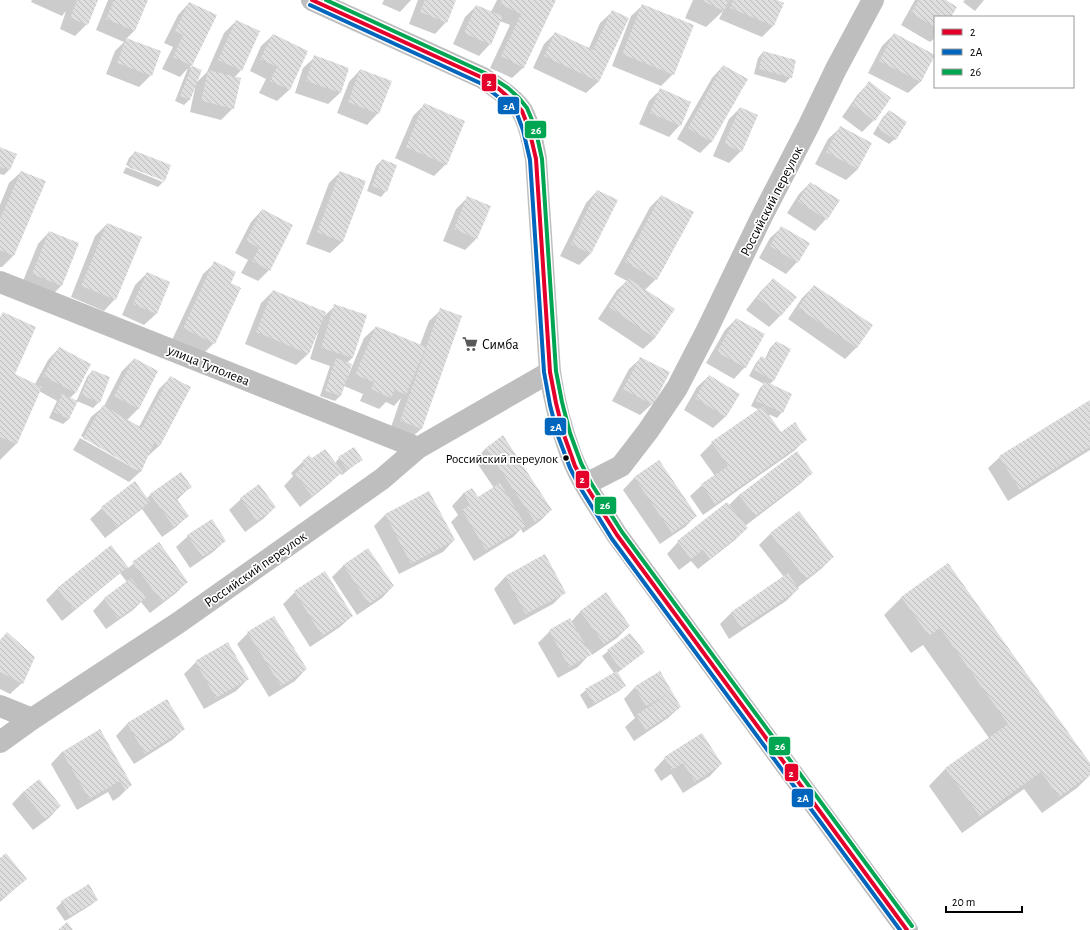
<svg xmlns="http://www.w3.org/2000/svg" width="1090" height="930" viewBox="0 0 1090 930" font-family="'Alegreya Sans',sans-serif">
<defs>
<pattern id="building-back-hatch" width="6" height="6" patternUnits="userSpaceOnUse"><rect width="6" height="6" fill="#dedede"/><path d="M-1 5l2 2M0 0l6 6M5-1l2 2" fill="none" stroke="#bdbdbd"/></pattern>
</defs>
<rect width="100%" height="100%" fill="#fff"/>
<path fill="#0003" d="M32,0H97L87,24L75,36L60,29L66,11L62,16L31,2Z
M108,0H147L135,30L126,39L151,75L139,87L106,74L115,51L124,42L96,30Z
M384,0H411L400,12L382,4Z
M418,0H454L446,22L435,34L409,24Z
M497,0H555L524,67L512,78L490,68L510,25L500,21L490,44L479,56L453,44L465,17L476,6L491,12Z
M693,0H778L777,1L783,4L773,26L762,37L719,19L723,11L706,27L685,18Z
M915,0H944L950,17H935V38L930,42L901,25Z
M965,0H984L975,11L963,2Z
M189,3L215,16L190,67L201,71L196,83L207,72L224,33L236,21L241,70L235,77L233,108L221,120L190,112L195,88H194L189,100L184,105L175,101L188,68L180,77L162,69L173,47L164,43L178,15Z
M643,5L673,74L661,86L612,66L631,16Z
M612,12L627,19L598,82L586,93L533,68L544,44L555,33L589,48L600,23Z
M894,34L934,55L920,82L908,93L868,73L882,46Z
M273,35L307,51L289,90L277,101L259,93L266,79L250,71L261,46Z
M763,52L791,77L785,83L754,74L758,58Z
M315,57L348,68L340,93L328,104L295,93L303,68Z
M723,66L712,141L700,153L677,139L712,78Z
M360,70L378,113L367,125L337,113L349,82Z
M869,83L890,98L874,120L862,132L842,117L858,94Z
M660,90L680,125L669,137L639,124L649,101Z
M424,105L446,164L434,176L395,158L413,116Z
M740,108L741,151L729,163L713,156L729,119Z
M889,111L895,139L889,144L873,134L883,117Z
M840,128L858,169L846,180L815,164L828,139Z
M0,148L15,154L9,170L4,175L0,174Z
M135,152L170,166L164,181L158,187L123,173L126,167L163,182V180L126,165L129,158Z
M382,160L386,191L381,197L367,191L376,166Z
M21,172L44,182L13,256L2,267H0V205L9,183Z
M340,172L365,181L342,242L330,253L306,244L329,183Z
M810,183L826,219L815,231L787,213L799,194Z
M597,191L591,253L579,265L560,256L586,203Z
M661,196L656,279L645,290L655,338L643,349L598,319L617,290L627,281L614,274L650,207Z
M467,198L477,238L465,250L443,241L456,209Z
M262,210L269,270L258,281L241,273L248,260L235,253L251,222Z
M107,224L115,299L104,311L71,297L95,236Z
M782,227L797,262L786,274L759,258L770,238Z
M49,232L78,244L61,286L50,297L21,286L38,244Z
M215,263L229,283L214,343L202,355L172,340L203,274Z
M147,273L169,283L156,314L144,325L122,315L135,285Z
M773,279L795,297L780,316L769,327L746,310L761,291Z
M814,286L871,326L856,348L845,359L788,319L802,298Z
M273,291L323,317L335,306L366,316L352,358L347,363V376H348L364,338L376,327L420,345L429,321L441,310L421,429L409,440L389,433L401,398L394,406L386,402L379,409L360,401L363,394L344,386L340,396L335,401L320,396L330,366L310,359L318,333H316L308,354L296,365L245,344L261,303Z
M3,314L13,374L35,384L48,360L59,348L90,364L75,393L69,399L76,402L87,377L92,371L99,402L93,408L77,401L69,419L63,424L49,418L57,401L39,391L16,444L0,460V317Z
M736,319L745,367L734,379L706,363L725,330Z
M776,342L774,380L770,384L782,412L777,418L766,413L781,434L806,439L794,451L703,515L690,496L702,485L715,476L700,455L712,443L759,410L751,406L760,388L764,384L749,376L756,363L761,357L765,359L770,348Z
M641,358L652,404L640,415L612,401L629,369Z
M134,359L157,372L138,409L127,420L139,427L159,389L171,377L190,388L159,446L147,457L141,471L129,482L73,450L80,438L137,470V468L81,436L91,417L104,406L122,371Z
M709,376L739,394L725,417L713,428L684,410L697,387Z
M1090,401V450L1008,501L988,468L1000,457Z
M503,437L551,510L540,521L523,533L521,529L513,537L474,561L451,522L458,515L452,506L463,494L472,489L477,498L494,488L475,460L486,448Z
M309,456L312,460L335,463L339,458L361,460L342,475L340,473L330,483L300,507L284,486L293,476L291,473Z
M659,461L696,516L685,527L660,544L623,490L634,478Z
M812,473L800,484L745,526L747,528L735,540L698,569L691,561L679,570L667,554L678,542L729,505L739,495Z
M190,487L177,500L188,516L176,527L162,537L142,509L105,538L90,519L102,508L146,499L151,494Z
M429,492L454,540L443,552L399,574L374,526L385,515Z
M241,499L275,507L263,519L245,532L229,510Z
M771,533L833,557L821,569L797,588L798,589L786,601L729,639L720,624L731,613L784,577L759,545Z
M188,536L225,541L213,552L190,568L176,547Z
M159,544L187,582L176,593L150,613L141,602L133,610L106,629L93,611L104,599L127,582L120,573L62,621L46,600L57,589L111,546L128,568Z
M368,549L393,586L382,598L357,615L332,577L343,566Z
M545,556L565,592L553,604L514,625L494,589L505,577Z
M948,564L1090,764V775L1077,788L1042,813L1024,789L962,833L929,786L946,768L989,738L923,645L911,653L884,615L901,598Z
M325,573L352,616L340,627L310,647L283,604L295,592Z
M581,611L629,626L617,638L592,655L588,649L587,650L589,655L578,667L558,678L538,643L550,631L571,622Z
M248,633L306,669L295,681L269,697L237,644Z
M630,634L644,652L617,673L625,686L619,691L588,709L580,695L586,690L614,673L602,656Z
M0,640L22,683L10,694L0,689Z
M227,644L248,679L236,691L204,709L184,674L196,662Z
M660,672L680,707L668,718L634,741L625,727L635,718L624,699L635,687Z
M167,700L184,729L172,740L134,764L116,736L127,724Z
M99,731L131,785L119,797L113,801L108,792L77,810L51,764L62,752Z
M665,758L721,764L710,776L683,793L671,774L661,781L654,770Z
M23,792L60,806L49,818L33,830L12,804Z
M0,860L26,879L0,902Z
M97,900L91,905L65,921L56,908L62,902Z"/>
<path fill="url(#building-back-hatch)" d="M77,0H98L88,25L70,18Z
M114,0H148L135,31L106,19Z
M425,0H456L447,23L420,12Z
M502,0H556L524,68L501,56L521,14L500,4Z
M701,0H729L724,11Z
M733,0H777L784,3L774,26L730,8Z
M919,0H946L957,7L951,17H935V27L911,13Z
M189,2L217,15L192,66L173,57L183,35L175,31Z
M642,4L694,25L674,75L622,54Z
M476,5L503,16L491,45L464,33Z
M612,10L629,18L599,82L544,56L555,32L593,50Z
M236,20L260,31L242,71L218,60Z
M894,33L935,55L921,82L879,61Z
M273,34L308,51L290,90L270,81L277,67L260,59Z
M126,38L161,51L152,76L117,63Z
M763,51L796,60L792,78L759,69Z
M314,55L349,68L341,93L306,81Z
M723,65L748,79L712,142L688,128Z
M192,66L202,70L190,100L180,96Z
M360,69L392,81L379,114L348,102Z
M208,70L241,78L234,109L201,101Z
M869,81L891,98L875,121L852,105Z
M660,88L691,102L681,126L650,113Z
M424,103L465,121L447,165L406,147Z
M740,107L758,115L742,152L724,144Z
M889,110L907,122L896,140L877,128Z
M840,126L872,143L858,169L826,152Z
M0,147L17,154L10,170L0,167Z
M135,151L171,165L165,181L128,167Z
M382,159L397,165L387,192L372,186Z
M21,171L46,181L14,256L0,250V219Z
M340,171L366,181L343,242L317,232Z
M810,182L840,200L827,220L798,201Z
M597,190L618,200L591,254L571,244Z
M661,195L694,212L657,280L625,262Z
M467,196L491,206L477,239L454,229Z
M262,209L293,225L270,271L252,261L259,248L246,241Z
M107,223L142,237L116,300L81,286Z
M781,226L810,243L798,263L770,246Z
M49,231L79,243L62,286L32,274Z
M214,261L236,272L231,283L241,288L215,344L183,328Z
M147,272L170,282L157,314L133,304Z
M628,278L675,309L655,338L609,307Z
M773,278L797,297L781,316L757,298Z
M814,285L873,325L857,348L798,308Z
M273,290L326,312L309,354L256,332Z
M334,304L367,315L353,358L321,348Z
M440,308L462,316L422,429L400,421Z
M3,312L36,327L15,374L42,387L17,444L0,437V318Z
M736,318L765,334L746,368L717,352Z
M376,326L426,347L406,395L395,390L391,398L371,389L374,382L355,375Z
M776,341L791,349L774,381L754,370L761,356L767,359Z
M59,347L91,364L76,393L43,376Z
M640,357L670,372L653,405L623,389Z
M134,358L158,371L139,409L114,396Z
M336,358L352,364L341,396L325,391Z
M92,370L110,377L100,403L81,395Z
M709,375L740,394L726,417L695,398Z
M170,376L191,387L160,446L154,443L141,472L83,438L103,405L142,428Z
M765,381L792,394L783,413L756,401Z
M62,394L78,401L69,419L54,412Z
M1090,400V447L1020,490L999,456Z
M763,406L781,432L795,422L807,440L715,504L701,484L728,466L711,442Z
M503,435L552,510L535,522L486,448Z
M354,447L363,460L347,470L338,457Z
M325,449L343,472L312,496L295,474L305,465L302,461L309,455L312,458Z
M797,451L813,473L755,516L739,495Z
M659,460L697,516L672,533L634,477Z
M181,472L192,487L176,498L189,516L174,527L150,494Z
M135,481L150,502L117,527L101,507Z
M500,483L526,526L486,550L462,510L470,505L463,493L472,488L478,497Z
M259,484L276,507L257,521L240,498Z
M429,491L455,540L411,564L385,514Z
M727,502L748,528L710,559L703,550L691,559L677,541Z
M799,511L834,557L806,579L770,533Z
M212,519L226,541L202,557L187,535Z
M159,542L188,582L162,602L132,562Z
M111,545L128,567L74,610L57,588Z
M368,548L394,586L369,604L343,565Z
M545,554L566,593L526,614L505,576Z
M948,563L1090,763V775L1059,797L1041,772L980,816L945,768L1008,724L940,628L929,636L901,597Z
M325,571L353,616L322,636L294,591Z
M788,573L799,589L741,628L731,612Z
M131,578L146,598L118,619L104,598Z
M606,592L630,626L604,644L580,611Z
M274,616L307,669L281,686L247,632Z
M570,618L591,655L569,667L549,630Z
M7,632L35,657L23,684L0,672V640Z
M630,633L645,652L621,670L607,650Z
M228,642L249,679L216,698L195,661Z
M617,671L626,686L594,704L585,689Z
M660,671L681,707L646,730L636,715L668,694L646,706L634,687Z
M167,699L185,729L145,754L127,723Z
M100,729L132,785L125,790L120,781L89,799L62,752Z
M702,733L722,764L695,782L683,763L672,770L664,757Z
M39,779L61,806L45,819L23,792Z
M6,853L27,879L2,899L0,897V858Z
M89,884L98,900L70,916L61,901Z
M67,922L73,930H58Z"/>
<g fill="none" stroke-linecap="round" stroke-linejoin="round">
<path stroke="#bebebe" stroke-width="22" d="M312,0L483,78C495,87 514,98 522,111C530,126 533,143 536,159L550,372C554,400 561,428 571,455C582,484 601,509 617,535L907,930
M0,282L418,448
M586,484L621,466L648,431L677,388L706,332L762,216L809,125L836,69L873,0
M0,706L32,719
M0,742L32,719L178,623L382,479L418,448L550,372"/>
<defs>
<path id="bus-1" d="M312,0L483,78L499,89L514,102L522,111L529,129L536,159L550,372L556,403L564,435L575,466L586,486L617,535L907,930"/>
<path id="bus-2" d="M310,5L480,83L505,102L517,114L523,130L530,160L544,372L550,405L558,436L570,468L581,489L612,539L900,930"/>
<path id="bus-3" d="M326,0L485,73L508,88L519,98L527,108L535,127L542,159L556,371L562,402L570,433L581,463L591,483L622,532L912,926"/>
</defs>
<use href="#bus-1" stroke="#fff" stroke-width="7"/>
<use href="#bus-2" stroke="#fff" stroke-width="7"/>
<use href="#bus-3" stroke="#fff" stroke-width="7"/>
<use href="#bus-1" stroke="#e4002b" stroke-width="4"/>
<use href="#bus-2" stroke="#0065bd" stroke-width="4"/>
<use href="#bus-3" stroke="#00a651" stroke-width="4"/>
</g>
<defs>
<symbol id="supermarket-bare" viewBox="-9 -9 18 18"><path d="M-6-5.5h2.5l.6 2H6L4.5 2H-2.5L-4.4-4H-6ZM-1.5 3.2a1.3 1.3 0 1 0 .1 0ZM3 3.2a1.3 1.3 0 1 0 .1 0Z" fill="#595959" stroke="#fff" stroke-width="2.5" paint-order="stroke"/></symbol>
</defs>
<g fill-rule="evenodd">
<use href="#supermarket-bare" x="459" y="333" width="22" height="22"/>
</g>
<circle fill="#000" stroke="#fff" stroke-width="1.5" cx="566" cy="458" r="3.5"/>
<g text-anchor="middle" stroke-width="3.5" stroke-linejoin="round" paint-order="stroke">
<g font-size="13" fill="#000" stroke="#fff" text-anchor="end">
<text x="558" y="463">Российский переулок</text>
</g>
<g font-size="14" fill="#000" stroke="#fff">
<text transform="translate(771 201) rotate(-63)" y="5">Российский переулок</text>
<text transform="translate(209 365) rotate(22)" y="5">улица Туполева</text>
<text transform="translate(255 569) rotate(-35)" y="5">Российский переулок</text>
</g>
<g font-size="14" fill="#000" stroke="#fff" text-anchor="start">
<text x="482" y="349">Симба</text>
</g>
</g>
<g stroke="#fff" stroke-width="1.5">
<rect x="481" y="73" width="16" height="19" rx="4" fill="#e4002b"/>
<rect x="497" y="96" width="23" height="19" rx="4" fill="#0065bd"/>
<rect x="524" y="120" width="23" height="19" rx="4" fill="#00a651"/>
<rect x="544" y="417" width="23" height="19" rx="4" fill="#0065bd"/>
<rect x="575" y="470" width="15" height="19" rx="4" fill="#e4002b"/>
<rect x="594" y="496" width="23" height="19" rx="4" fill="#00a651"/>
<rect x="768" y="736" width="23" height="20" rx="4" fill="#00a651"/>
<rect x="784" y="763" width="15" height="19" rx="4" fill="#e4002b"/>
<rect x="791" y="788" width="23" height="20" rx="4" fill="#0065bd"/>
</g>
<g font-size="11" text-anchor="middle" font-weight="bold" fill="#fff">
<text x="489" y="86">2</text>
<text x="509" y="110">2А</text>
<text x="536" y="134">26</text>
<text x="556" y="431">2А</text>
<text x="582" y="483">2</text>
<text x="605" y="509">26</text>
<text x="780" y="750">26</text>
<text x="791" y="777">2</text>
<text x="803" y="802">2А</text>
</g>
<rect x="934" y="16" width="140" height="72" fill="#ffffff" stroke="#999999"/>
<rect x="942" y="29" width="20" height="6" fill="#e4002b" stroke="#999999"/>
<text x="970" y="36" font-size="12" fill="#000000">2</text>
<rect x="942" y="49" width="20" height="6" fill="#0065bd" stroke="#999999"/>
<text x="970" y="56" font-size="12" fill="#000000">2А</text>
<rect x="942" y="69" width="20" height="6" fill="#00a651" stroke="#999999"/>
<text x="970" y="76" font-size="12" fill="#000000">26</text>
<path d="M946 906v6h76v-6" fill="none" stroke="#000000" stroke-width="2"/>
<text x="952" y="906" font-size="12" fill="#000000" stroke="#ffffff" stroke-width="3" paint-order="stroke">20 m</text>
</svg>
